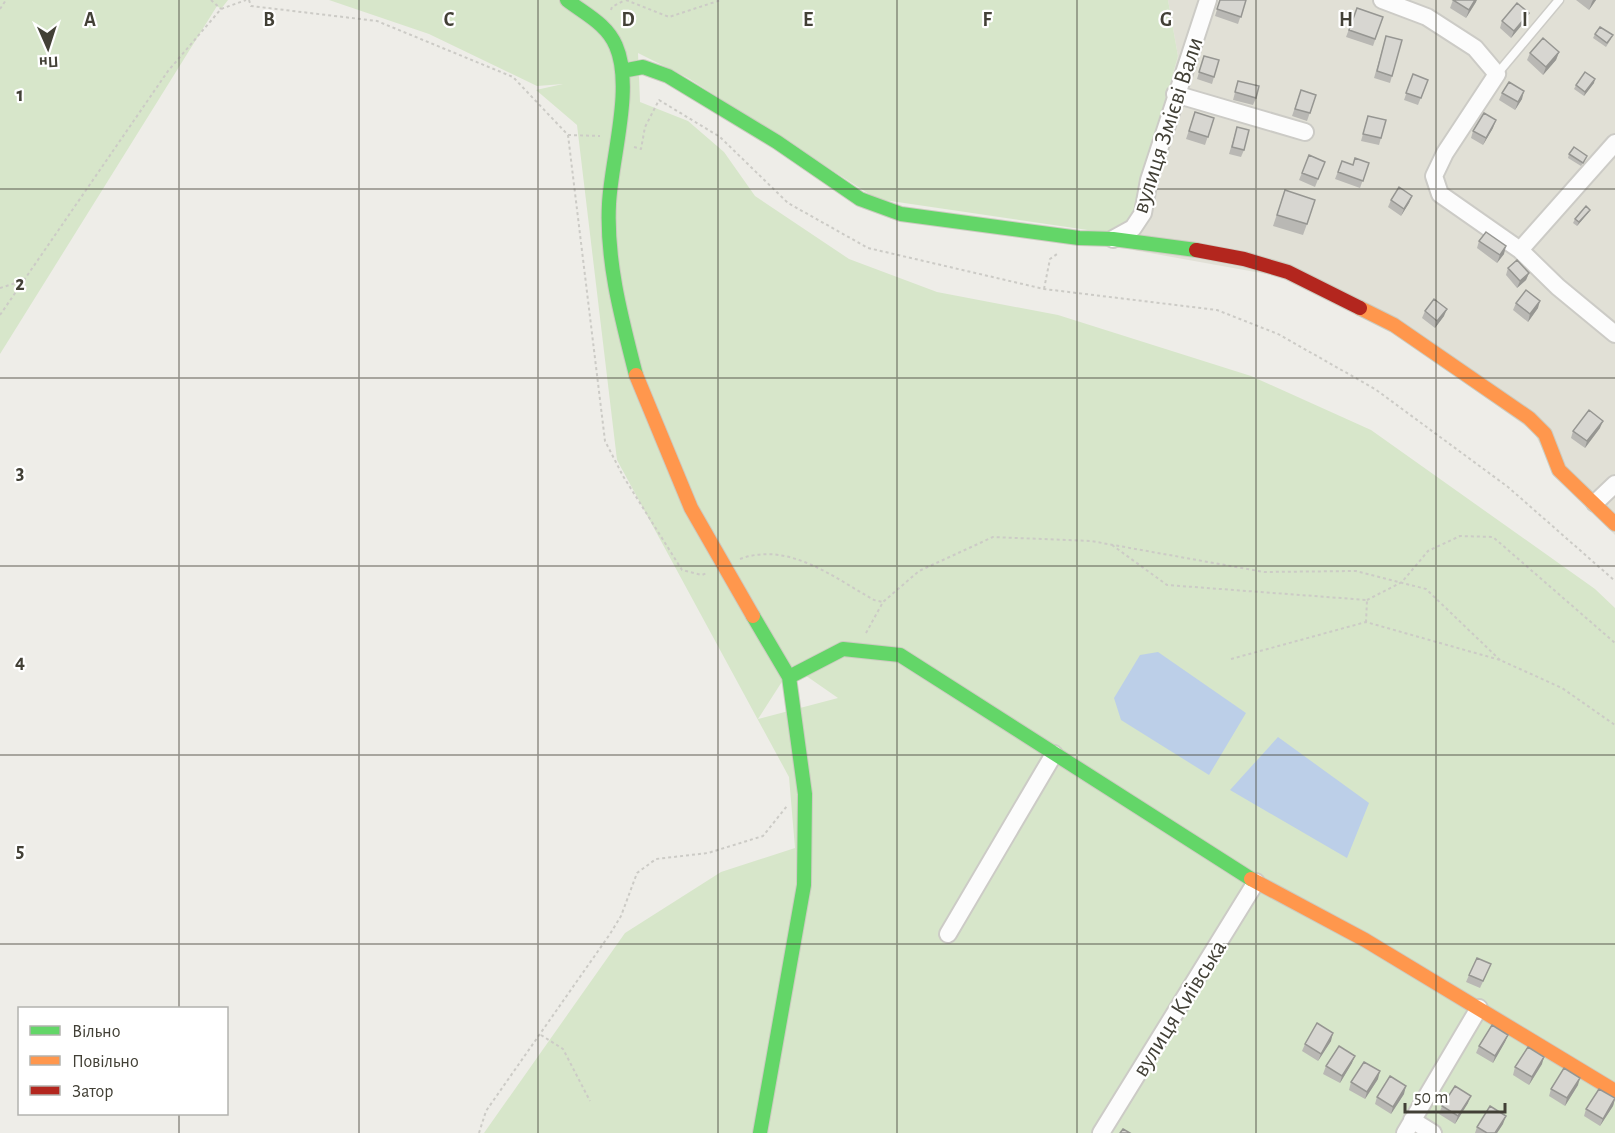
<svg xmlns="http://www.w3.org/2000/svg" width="1615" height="1133" viewBox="0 0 1615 1133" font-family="'Alegreya Sans',sans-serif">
<rect width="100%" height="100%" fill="#eeede8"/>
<path fill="#e1e0d6" d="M1168,0H1615V535L1556,476L1534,432L1390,330L1278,276L1133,250V217L1178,56Z"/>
<path fill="#d7e6ca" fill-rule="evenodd" d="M0,0H228L221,9L217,6L0,354Z
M329,0H1168L1178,56L1133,217L1115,234L877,199L688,78L638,53L640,102L688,121L724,152L755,196L849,259L937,292L1058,315L1251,376L1371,430L1595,589L1615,608V1133H484L625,933L721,872L795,848L789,777L617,460L577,125L536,90L563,84L537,86L429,34ZM792,666L838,698L758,719Z"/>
<path fill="#bccfe8" d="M1158,652L1246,713L1209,775L1121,720L1114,698L1140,655Z
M1278,737L1369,803L1347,858L1230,790Z"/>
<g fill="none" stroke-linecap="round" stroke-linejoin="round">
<defs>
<path id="lane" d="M1497,74L1559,0"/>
<path id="street" d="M1382,0L1427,17L1475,48L1497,74L1445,153L1434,176L1440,194L1520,250L1558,287L1615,334
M1175,94L1305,132
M1113,239L1133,228L1143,213L1149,180L1208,0
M1520,250L1615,143
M1595,503L1615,484
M948,934L1054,754
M1412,1120L1433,1133
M1101,1133L1256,882
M1405,1133L1479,1008"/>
<path id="fast" d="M567,0C585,14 607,24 616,46C634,87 611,160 609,204C606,262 622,320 636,375
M622,71L643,67L668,76L777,142L860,199L901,214L1079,238L1113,239L1196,250
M753,616L789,677L805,794L804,885L760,1133
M789,677L843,649L900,655L1251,879"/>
<path id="slow" d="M1360,308L1394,325L1529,418L1545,434L1559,470L1615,524
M636,375L691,508L753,616
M1251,879L1365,940L1615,1091"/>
<path id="jam" d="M1196,250L1244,259L1288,272L1360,308"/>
</defs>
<use href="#lane" stroke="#cccbc6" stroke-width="11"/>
<use href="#street" stroke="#cccbc6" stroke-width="20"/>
<use href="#fast" stroke="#cccbc0" stroke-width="16"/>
<use href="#slow" stroke="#cccbc0" stroke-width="16"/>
<use href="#jam" stroke="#cccbc0" stroke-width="16"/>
<path stroke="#cccbc6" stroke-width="2" stroke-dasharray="3 3" stroke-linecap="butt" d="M211,0L221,9
M249,0L251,6L377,21L513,77L568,135L605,441L623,476L682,570L702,575L707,573
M626,0L669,17L721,0
M0,9L6,0
M611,10L612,7L625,0
M568,135L600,136
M634,147L641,149L645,127L659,100L720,137L788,203L868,248L1044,289L1217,310L1278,334L1375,389L1508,487L1615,581
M0,288L22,281
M1044,289L1050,259L1057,254
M0,315L168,71L221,9L246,0
M1112,545L1167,585L1367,600L1366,622
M740,559C788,541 833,577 874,600L883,602
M1367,600L1402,582L1428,551L1460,536L1493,537L1615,643
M866,633L883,602L919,571L993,537L1091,541L1264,572L1356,571L1426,589L1500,660
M1231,659L1366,622L1500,660L1562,688L1615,725
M541,1035L563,1049L590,1101
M479,1133L486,1111L610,934L621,916L637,873L656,859L708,853L763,836L787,806"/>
<use href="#lane" stroke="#fcfcfc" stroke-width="8"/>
<use href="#street" stroke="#fcfcfc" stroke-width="16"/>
<use href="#fast" stroke="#63d668" stroke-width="14"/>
<use href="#slow" stroke="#ff974d" stroke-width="14"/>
<use href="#jam" stroke="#b3261e" stroke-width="14"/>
</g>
<path fill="#b9b8b4" d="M1220,0H1246L1238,24L1215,16Z
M1453,0L1476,2L1466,18L1450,8Z
M1576,0H1596L1589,10Z
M1357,8L1383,17L1373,46L1346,37Z
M1526,20L1511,38L1500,28L1502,21Z
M1595,34L1611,39L1606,47L1593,38Z
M1386,36L1392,76L1390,83L1374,78Z
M1559,52L1556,60L1543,75L1527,60L1530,53Z
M1204,56L1214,77L1212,84L1197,79Z
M1413,74L1428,80L1418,105L1404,100Z
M1238,81L1256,98L1253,105L1233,100Z
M1594,83L1584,96L1574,89L1576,85Z
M1301,90L1316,95L1307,121L1292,116Z
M1502,93L1522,99L1515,110L1499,100Z
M1195,112L1214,118L1205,145L1186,139Z
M1368,116L1381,138L1379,145L1361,141Z
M1237,127L1244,150L1241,157L1229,154Z
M1493,128L1483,145L1471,138L1473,131Z
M1569,154L1585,160L1581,166L1568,158Z
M1309,155L1325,162L1315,187L1299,180Z
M1342,161L1353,165L1369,163L1360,188L1335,179Z
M1285,190L1307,224L1303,235L1273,226Z
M1412,196L1409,203L1401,216L1388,207L1391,200Z
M1588,213L1577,226L1573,223L1575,219Z
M1479,241L1504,254L1497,263L1477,248Z
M1508,268L1529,273L1526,280L1517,288L1506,275Z
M1516,303L1538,308L1528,322L1513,310Z
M1425,311L1444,316L1435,328L1422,318Z
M1600,428L1585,448L1571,438L1573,431Z
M1488,971L1480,988L1466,982L1469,975Z
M1508,1035L1505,1042L1493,1063L1476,1053L1479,1046Z
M1331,1041L1318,1061L1302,1051L1305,1044Z
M1352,1063L1340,1083L1323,1074L1326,1066Z
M1542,1064L1529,1085L1513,1075L1515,1067Z
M1378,1079L1365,1099L1349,1090L1351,1082Z
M1578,1085L1565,1106L1549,1096L1551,1089Z
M1404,1094L1391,1114L1375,1104L1377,1097Z
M1615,1099L1613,1106L1600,1126L1584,1116L1586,1109Z
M1468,1103L1455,1124L1439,1114L1442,1106Z
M1503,1124L1497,1133H1475L1477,1127Z"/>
<path fill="#969692" d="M1475,0H1477L1476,2L1466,18L1469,10Z
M1593,0H1596L1589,10L1592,2Z
M1529,13L1526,20L1511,38L1514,31Z
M1559,52L1556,60L1543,75L1546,67Z
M1595,79L1594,83L1584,96L1585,92Z
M1524,91L1522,99L1515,110L1518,102Z
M1496,120L1493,128L1483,145L1486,138Z
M1412,196L1409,203L1401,216L1404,209Z
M1590,210L1588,213L1577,226L1579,222Z
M1506,246L1504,254L1497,263L1500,255Z
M1529,273L1526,280L1517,288L1520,281Z
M1540,301L1538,308L1528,322L1530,314Z
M1447,309L1444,316L1435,328L1437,321Z
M1603,421L1600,428L1585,448L1587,441Z
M1333,1033L1331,1041L1318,1061L1321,1054Z
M1508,1035L1505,1042L1493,1063L1495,1056Z
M1355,1056L1352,1063L1340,1083L1342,1076Z
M1544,1057L1542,1064L1529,1085L1532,1077Z
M1380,1071L1378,1079L1365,1099L1367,1092Z
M1580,1078L1578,1085L1565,1106L1567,1098Z
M1406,1086L1404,1094L1391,1114L1393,1107Z
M1471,1096L1468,1103L1455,1124L1458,1116Z
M1615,1099L1613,1106L1600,1126L1603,1119Z
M1506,1116L1503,1124L1497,1133H1495Z"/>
<path fill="#d7d6d1" stroke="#969692" stroke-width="1.5" d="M1220,0H1246L1241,17L1217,9Z
M1453,0H1475L1469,10Z
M1517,3L1529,13L1514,31L1502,21Z
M1357,8L1383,17L1375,39L1349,30Z
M1600,27L1613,35L1607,43L1595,34Z
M1386,36L1402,40L1392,76L1377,71Z
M1543,38L1559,52L1546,67L1530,53Z
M1204,56L1219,60L1214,77L1199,72Z
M1585,72L1595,79L1585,92L1576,85Z
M1413,74L1428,80L1421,98L1406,93Z
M1238,81L1259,86L1256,98L1235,92Z
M1509,82L1524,91L1518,102L1502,93Z
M1301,90L1316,95L1310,113L1295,109Z
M1195,112L1214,118L1208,137L1189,131Z
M1484,113L1496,120L1486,138L1473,131Z
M1368,116L1386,120L1381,138L1363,134Z
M1237,127L1249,130L1244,150L1232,147Z
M1574,147L1587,156L1583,163L1569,154Z
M1309,155L1325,162L1318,179L1302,173Z
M1355,158L1369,163L1363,181L1338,172L1342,161L1353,165Z
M1399,187L1412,196L1404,209L1391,200Z
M1285,190L1315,200L1307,224L1277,215Z
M1586,206L1590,210L1579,222L1575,219Z
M1486,232L1506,246L1500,255L1479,241Z
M1517,260L1529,273L1520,281L1508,268Z
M1526,290L1540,301L1530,314L1516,303Z
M1434,299L1447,309L1437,321L1425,311Z
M1589,410L1603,421L1587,441L1573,431Z
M1477,958L1491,964L1483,981L1469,975Z
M1317,1023L1333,1033L1321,1054L1305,1044Z
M1492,1025L1508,1035L1495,1056L1479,1046Z
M1339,1046L1355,1056L1342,1076L1326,1066Z
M1528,1047L1544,1057L1532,1077L1515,1067Z
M1364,1062L1380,1071L1367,1092L1351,1082Z
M1564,1068L1580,1078L1567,1098L1551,1089Z
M1390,1076L1406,1086L1393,1107L1377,1097Z
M1455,1086L1471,1096L1458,1116L1442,1106Z
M1599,1089L1615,1098L1603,1119L1586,1109Z
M1490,1106L1506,1116L1495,1133H1487L1477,1127Z
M1123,1129L1130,1133H1120Z"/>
<path fill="none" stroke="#424036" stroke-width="1.5" stroke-opacity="0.55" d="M179,0V1008M359,0V1133M538,0V1133M718,0V1133M897,0V1133M1077,0V1133M1256,0V1133M1436,0V1133M0,189H1615M0,378H1615M0,566H1615M0,755H1615M0,944H1615M179,1114V1133"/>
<g text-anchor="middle" stroke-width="4.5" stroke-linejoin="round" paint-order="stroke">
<g font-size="24" fill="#424036" stroke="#fff">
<text transform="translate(1167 125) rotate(-72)" y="8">вулиця Змієві Вали</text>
<text transform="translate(1179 1008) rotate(-58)" y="8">вулиця Київська</text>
</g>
</g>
<g font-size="20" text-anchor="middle" font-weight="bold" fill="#424036" stroke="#fff" stroke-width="4.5" stroke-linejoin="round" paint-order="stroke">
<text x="90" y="26">A</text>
<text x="269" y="26">B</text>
<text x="449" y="26">C</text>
<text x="628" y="26">D</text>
<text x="808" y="26">E</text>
<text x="987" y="26">F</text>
<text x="1166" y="26">G</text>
<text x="1346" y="26">H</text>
<text x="1525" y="26">I</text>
<text x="20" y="101">1</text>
<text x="20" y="290">2</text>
<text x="20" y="479">3</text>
<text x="20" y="668">4</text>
<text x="20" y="857">5</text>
</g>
<rect x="18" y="1007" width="210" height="108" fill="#ffffff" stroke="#b3b3af" stroke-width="1.5"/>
<rect x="30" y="1026" width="30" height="9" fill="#63d668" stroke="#b3b3af" stroke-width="1.5"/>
<text x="72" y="1037" font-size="18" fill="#424036">Вільно</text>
<rect x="30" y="1056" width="30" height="9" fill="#ff974d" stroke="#b3b3af" stroke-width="1.5"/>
<text x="72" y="1067" font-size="18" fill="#424036">Повільно</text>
<rect x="30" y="1086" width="30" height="9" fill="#b3261e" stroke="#b3b3af" stroke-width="1.5"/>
<text x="72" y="1097" font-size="18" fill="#424036">Затор</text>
<g transform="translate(48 48) rotate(177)" stroke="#ffffff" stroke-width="4.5" paint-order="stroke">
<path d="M0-4.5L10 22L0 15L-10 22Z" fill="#424036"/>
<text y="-9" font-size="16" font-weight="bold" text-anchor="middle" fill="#424036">Пн</text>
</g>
<path d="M1405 1103v9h100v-9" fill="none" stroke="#424036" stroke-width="3"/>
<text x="1414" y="1103" font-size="18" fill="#424036" stroke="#ffffff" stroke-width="4.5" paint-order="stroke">50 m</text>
</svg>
